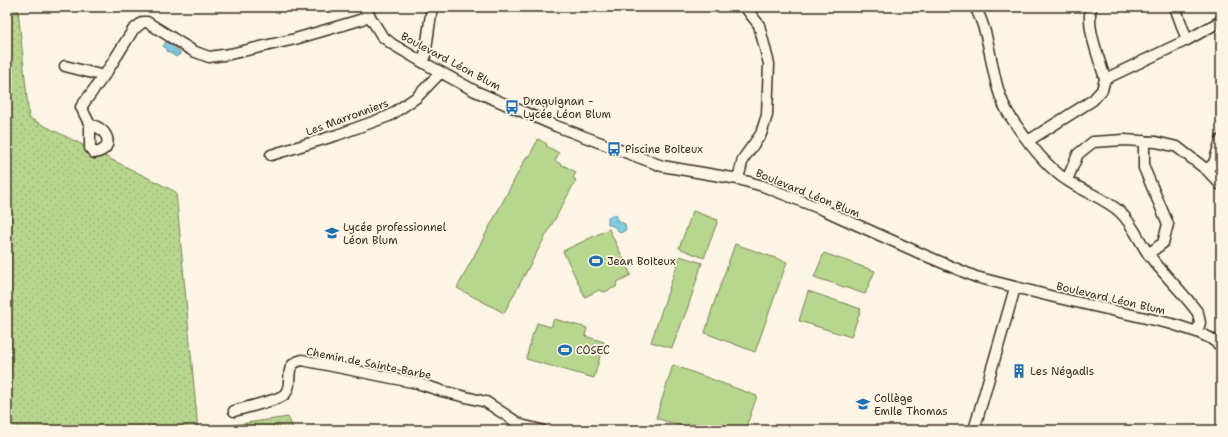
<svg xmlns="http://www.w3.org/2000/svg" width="1228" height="437" viewBox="0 0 1228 437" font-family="'Shantell Sans',sans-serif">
<defs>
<pattern id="grass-dots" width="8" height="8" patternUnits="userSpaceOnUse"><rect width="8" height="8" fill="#b7d68e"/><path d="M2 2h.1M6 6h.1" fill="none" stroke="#9eb87a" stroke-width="1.8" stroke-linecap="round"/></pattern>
<pattern id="water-ripples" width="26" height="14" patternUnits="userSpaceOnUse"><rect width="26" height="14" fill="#81cce1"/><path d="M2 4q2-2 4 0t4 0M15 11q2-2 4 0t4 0" fill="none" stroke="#70afc1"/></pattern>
</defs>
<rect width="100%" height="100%" fill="#fcf5e5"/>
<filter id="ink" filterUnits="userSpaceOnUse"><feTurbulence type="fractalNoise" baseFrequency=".025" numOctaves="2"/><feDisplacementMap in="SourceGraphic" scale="8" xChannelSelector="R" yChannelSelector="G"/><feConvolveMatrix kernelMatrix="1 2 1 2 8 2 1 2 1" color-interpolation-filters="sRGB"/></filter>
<g filter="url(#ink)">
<path fill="url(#grass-dots)" stroke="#798056" d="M7,7H16L18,9L29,118L176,192L198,430L288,417L294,430H7Z"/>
<path fill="#b7d68e" stroke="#798056" d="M538,139L547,144L546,146L559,153L555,161L576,172L573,178L576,180L504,313L457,288L527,156L529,157Z
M693,211L718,220L704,258L679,248Z
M609,229L631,275L617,282L616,287L604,292L599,290L585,297L563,251Z
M735,244L787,262L755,352L705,333L713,306Z
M824,253L875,271L865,294L814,277Z
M680,256L702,263L688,307L672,348L651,342Z
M808,291L861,309L851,337L799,321Z
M554,319L587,328L585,336L604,342L594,378L526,359L533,333H534L537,323L551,327Z
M673,365L757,396L745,430H694L656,418Z"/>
<path fill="url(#water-ripples)" stroke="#658b93" d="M166,42L168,44L170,42L173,43L172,47L180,52V54L176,57L167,51V49L163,46Z
M612,215H616L618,221L625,224L626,230L620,233L615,227L608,224V217Z"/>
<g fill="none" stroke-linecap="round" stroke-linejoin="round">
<defs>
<path id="minor" d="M364,7L382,36L392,44L424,63L475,91L556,126L662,166L738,179L763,186L824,210L924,255L976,277L1054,297L1172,324L1197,332L1210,338L1221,346
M975,7C994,41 989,84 1010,116C1024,137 1047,168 1068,181C1085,192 1106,199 1120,212C1133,224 1139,241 1149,255C1164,275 1183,292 1198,313L1200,323L1197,332
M1091,7C1086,29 1099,57 1105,79
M1175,7L1187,40
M424,63L432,7
M65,66L104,76
M90,125C106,126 118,149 94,153L90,148V125L81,107L106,73L133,30L143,22H147L193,51L209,57L230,54L295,39L360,20L368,16
M1028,141L1093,100L1102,90L1105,79L1187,40L1221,21
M1144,141V168L1168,224L1163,243L1148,254
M271,155L337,135L389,116L417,97L441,72
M1207,170L1214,163L1221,140
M738,179L743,159L761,134L767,115L769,64L759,25L745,7
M1067,180L1078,154L1093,142L1124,140L1156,142L1177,147L1207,170L1221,185
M234,411C243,408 280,400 285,394C295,382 281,365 302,360L417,383L442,391L486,402L521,425L541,430
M974,430L1015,288"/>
</defs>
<use href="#minor" stroke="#3b2a1e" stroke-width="13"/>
<use href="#minor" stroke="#fcf5e5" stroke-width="10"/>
</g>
</g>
<defs>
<symbol id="bus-bare" viewBox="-9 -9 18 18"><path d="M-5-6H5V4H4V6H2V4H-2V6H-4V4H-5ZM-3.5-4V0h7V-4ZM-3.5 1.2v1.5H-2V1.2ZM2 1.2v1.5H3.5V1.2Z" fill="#1f6fb2" stroke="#fcf5e5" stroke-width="2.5" paint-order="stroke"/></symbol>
<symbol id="school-bare" viewBox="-9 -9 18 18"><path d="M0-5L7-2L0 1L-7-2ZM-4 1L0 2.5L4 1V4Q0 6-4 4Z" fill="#1f6fb2" stroke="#fcf5e5" stroke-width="2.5" paint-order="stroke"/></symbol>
<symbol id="stadium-bare" viewBox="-9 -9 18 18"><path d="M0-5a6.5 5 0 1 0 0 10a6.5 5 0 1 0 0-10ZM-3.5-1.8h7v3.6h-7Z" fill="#1f6fb2" stroke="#fcf5e5" stroke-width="2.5" paint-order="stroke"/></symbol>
<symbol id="building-bare" viewBox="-9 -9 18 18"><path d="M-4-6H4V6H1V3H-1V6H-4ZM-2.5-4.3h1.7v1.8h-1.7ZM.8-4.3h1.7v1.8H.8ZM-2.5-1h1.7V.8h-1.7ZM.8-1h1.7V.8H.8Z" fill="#1f6fb2" stroke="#fcf5e5" stroke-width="2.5" paint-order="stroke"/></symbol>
</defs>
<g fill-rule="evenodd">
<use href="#bus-bare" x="502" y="97" width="20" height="20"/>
<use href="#bus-bare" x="604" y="139" width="20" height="20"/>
<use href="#school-bare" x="322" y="223" width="20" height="20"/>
<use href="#stadium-bare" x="586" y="251" width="20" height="20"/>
<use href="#stadium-bare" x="555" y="340" width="20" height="20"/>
<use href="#building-bare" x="1009" y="361" width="20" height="20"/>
<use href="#school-bare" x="853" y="394" width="20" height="20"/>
</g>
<g text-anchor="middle" stroke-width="3.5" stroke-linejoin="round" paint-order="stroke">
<g font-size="11" fill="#3b2a1e" stroke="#fcf5e5">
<text transform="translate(451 61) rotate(28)" y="4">Boulevard Léon Blum</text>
<text transform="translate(347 117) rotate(-20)" y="4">Les Marronniers</text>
<text transform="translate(808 193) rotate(22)" y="4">Boulevard Léon Blum</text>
<text transform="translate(1111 298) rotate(13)" y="4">Boulevard Léon Blum</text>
<text transform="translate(369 363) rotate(11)" y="4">Chemin de Sainte-Barbe</text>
</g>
<g font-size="11" fill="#3b2a1e" stroke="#fcf5e5" text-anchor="start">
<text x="523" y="105">Draguignan -<tspan x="523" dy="13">Lycée Léon Blum</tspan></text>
<text x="625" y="153">Piscine Boiteux</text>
<text x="343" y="231">Lycée professionnel<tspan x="343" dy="13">Léon Blum</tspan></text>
<text x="607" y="265">Jean Boiteux</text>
<text x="576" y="354">COSEC</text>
<text x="1030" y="375">Les Négadis</text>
<text x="874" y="402">Collège<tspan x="874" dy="13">Emile Thomas</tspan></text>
</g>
</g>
<rect width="1228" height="437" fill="none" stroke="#fcf5e5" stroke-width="24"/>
<rect x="12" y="12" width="1204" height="413" fill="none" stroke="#3b2a1e" stroke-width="1.5" filter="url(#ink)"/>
</svg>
